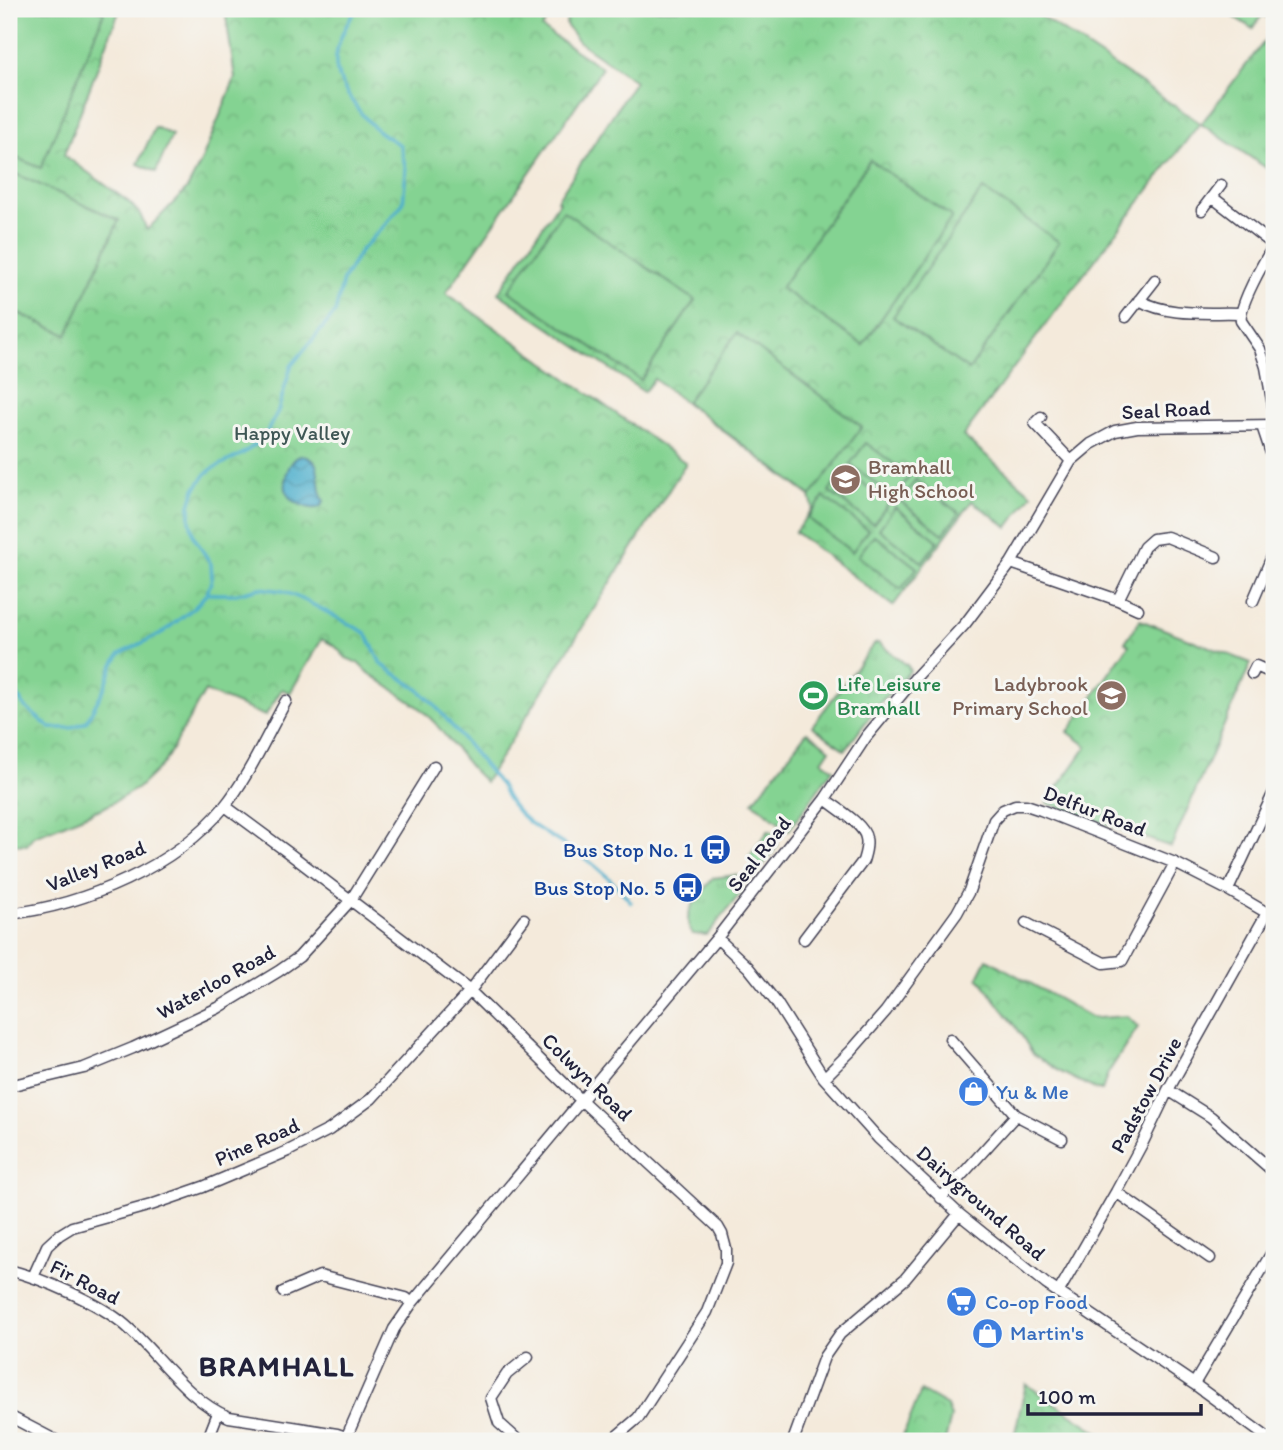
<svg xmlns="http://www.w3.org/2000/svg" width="1283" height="1450" viewBox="0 0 1283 1450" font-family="Itim,sans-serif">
<defs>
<pattern id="grass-tufts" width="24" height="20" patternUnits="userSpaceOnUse" patternTransform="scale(1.75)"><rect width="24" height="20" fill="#84d392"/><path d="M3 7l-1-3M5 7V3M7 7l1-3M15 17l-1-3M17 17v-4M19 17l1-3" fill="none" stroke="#72b57f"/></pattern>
<pattern id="park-crowns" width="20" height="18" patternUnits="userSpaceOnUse" patternTransform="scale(1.75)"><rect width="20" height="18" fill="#84d392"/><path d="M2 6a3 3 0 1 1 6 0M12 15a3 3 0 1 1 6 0" fill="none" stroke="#72b57f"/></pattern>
<pattern id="water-waves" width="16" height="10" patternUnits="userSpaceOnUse" patternTransform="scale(1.75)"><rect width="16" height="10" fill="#4dafcc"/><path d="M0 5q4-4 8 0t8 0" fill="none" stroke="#408ea7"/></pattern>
</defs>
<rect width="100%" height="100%" fill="#f6f6f2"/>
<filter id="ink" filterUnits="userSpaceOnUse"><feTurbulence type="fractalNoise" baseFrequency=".0143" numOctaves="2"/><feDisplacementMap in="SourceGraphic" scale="14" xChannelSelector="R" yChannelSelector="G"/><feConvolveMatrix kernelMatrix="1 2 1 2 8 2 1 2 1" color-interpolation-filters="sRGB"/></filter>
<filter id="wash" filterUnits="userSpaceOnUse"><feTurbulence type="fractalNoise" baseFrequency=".00686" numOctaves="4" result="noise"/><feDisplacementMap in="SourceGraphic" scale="28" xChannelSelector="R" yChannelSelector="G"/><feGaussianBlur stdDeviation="1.57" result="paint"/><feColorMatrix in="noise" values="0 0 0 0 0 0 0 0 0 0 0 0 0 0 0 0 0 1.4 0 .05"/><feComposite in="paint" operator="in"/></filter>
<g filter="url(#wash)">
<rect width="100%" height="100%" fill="#f4eadb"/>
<path fill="url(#grass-tufts)" stroke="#537a66" stroke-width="2" d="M1222,9H1274V21L1271,18L1262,15L1253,29Z
M1267,38L1274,43V173L1201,124Z
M879,643L908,666L910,671L880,703L845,750L812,726L874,644Z
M807,732L830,749L822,761L833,769L789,830L753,802Z
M769,830L775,834L778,845L762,867L749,857Z
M736,875L743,881V890L707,935L693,934C677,915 702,893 713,878Z"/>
<path fill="url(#park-crowns)" stroke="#537a66" stroke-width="2" d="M9,9H120L64,155L130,203L140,214L147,230L187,189L201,162L235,78L225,9H309L331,13L335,9H553L542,28L602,68L446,293L686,463L485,782L471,768L435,723L420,708L366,671L358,663L346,658L336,647L322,639L290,693L282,689L265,716L205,691L164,763L138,788L105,807L42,833L33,836L27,845L9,844Z
M568,9H1030L1200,123L1046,324L963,436L1032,494L1008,527L972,501L893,606L795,532L813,508L810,496L654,379L644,392L498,293L559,202L557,200L635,81L579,42L566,25Z
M1140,620L1251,663L1171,847L1047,803L1087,746L1068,732L1129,645L1125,642Z
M987,959L1091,1017L1098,1018L1127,1016L1138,1027L1108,1073L1102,1090H1097L1062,1073L1033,1054L1017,1028L978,977Z
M1026,1384L1111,1441H1013Z
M921,1391L947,1406L951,1417L945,1441H901Z"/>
<path fill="#84d392" stroke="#537a66" stroke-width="2" d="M9,9H96L104,12L41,168L9,155Z
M155,127L172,135L156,172L138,164Z
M870,160L952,217L863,345L781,288Z
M9,171L119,220L67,335L9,309Z
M983,189L1059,242L969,370L893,317Z
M563,211L695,300L641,380L509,291Z
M737,333L862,427L811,496L686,402Z
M866,443L910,476L894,497L850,464Z
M845,470L889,503L873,524L829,491Z
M916,480L959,513L943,534L900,501Z
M824,497L868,530L852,552L808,518Z
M895,507L938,541L922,562L879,529Z
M874,535L917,568L901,589L858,556Z"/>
<path fill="url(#water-waves)" stroke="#386884" stroke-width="2" d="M303,455L314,461L317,466L320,491L324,501C322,505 321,508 316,508C309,509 294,503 290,498C280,486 287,458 303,455Z"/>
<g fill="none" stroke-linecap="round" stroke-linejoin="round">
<path stroke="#4dafcc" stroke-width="3.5" d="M207,593L215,594H236L260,588L283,591L306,601L366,633L381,664L418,689L434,704L502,787C515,821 550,835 579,854C598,867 617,885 631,902
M9,681L24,706L50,728H70L86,722L105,687L113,665L120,654L162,633L195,607L207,593L212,579L211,564L194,537L190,521V505L195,489L206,474L212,469L242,454L263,439L278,411L291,366L335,313L343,280L361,250L385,225L403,203L406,170L400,145C391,139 380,134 373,126C359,113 342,89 337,71C332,50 345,25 357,9"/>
</g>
</g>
<g filter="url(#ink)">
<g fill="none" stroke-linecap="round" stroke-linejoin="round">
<defs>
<path id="minor" d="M1212,197L1274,245C1265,260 1238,306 1241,321L1260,349L1266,367L1274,411
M1202,210L1221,185
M1139,300C1169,317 1206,312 1240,313
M1126,317L1155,280
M1041,417L1035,423L1071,461
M1262,426L1274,462
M1011,563L1118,600L1144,547L1153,539L1167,537L1216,557
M1118,600L1138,609
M1253,601L1274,552
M1252,674L1256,666L1274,674
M225,806L286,851L470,991L582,1101L718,1227L722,1234L726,1249V1263L707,1312L638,1418L611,1441
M1228,890L1274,792
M9,914C84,905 175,867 224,807C248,778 267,735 286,701
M1026,923L1104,963L1122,961L1175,863
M717,938L748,967L776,1002L824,1078L878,1138L959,1214L1046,1284L1194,1384L1272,1441
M804,939L863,861C865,854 868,846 866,838C864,824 836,808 825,799
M950,1039L1016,1115L1062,1139
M824,1078L851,1051L886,1011L957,913L969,891L994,820L1003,810L1015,805H1026L1041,810L1175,863L1228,890L1274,917
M9,1086L84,1068L133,1048L218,1008L279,971L299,957L351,900L434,766
M1168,1090L1211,1117L1274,1172
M1116,1192L1210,1258
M941,1198L1016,1115
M9,1270C43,1279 98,1302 125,1325C157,1353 189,1402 229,1417L337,1434L358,1441
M33,1277L47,1246L59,1235L72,1227L151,1205L203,1187L288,1151L329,1130L371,1099L470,991L524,919
M283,1292L320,1276L406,1298L412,1303
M1058,1293L1116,1192L1143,1142L1168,1090L1267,913
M1194,1384L1274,1249
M9,1416L57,1441
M347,1436L394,1329L412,1303L717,938L825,799L866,737L916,677L965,624L1011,563L1071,461L1091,444L1115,431L1137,427L1274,425
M207,1441L218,1413
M519,1441L499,1423L491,1398L507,1374L528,1357
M793,1441L824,1357L840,1334L905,1279L959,1214"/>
</defs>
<use href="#minor" stroke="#424053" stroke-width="13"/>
<use href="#minor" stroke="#fff" stroke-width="10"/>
</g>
</g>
<defs>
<symbol id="school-disc" viewBox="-11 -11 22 22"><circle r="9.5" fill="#8d6e63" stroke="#f6f6f2"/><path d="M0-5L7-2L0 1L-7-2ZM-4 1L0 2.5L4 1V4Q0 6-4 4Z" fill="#fff"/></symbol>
<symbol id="stadium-disc" viewBox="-11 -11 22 22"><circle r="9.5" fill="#2e9e5b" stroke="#f6f6f2"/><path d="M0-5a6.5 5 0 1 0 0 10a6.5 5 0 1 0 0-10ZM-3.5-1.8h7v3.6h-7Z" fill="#fff"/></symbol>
<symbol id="bus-disc" viewBox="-11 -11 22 22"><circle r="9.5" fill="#1a4fb4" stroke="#f6f6f2"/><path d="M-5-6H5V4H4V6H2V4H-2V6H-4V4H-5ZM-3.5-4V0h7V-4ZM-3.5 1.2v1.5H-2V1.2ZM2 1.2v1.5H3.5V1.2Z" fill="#fff"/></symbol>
<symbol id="shop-disc" viewBox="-11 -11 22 22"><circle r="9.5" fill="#3f7fe0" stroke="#f6f6f2"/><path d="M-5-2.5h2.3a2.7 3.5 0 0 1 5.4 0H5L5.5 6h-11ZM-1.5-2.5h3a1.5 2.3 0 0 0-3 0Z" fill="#fff"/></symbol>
<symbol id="supermarket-disc" viewBox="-11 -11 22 22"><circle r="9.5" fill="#3f7fe0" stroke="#f6f6f2"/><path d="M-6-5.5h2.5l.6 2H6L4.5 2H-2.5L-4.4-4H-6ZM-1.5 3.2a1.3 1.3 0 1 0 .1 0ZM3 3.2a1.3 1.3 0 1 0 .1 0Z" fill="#fff"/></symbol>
</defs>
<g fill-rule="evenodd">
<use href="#school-disc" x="828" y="462" width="35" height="35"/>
<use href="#stadium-disc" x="796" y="678" width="35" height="35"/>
<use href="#school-disc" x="1094" y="678" width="35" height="35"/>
<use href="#bus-disc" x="698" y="832" width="35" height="35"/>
<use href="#bus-disc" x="670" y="870" width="35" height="35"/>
<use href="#shop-disc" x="956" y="1074" width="35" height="35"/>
<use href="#supermarket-disc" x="944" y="1284" width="35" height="35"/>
<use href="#shop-disc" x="970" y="1316" width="35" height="35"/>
</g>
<g text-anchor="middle" stroke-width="6" stroke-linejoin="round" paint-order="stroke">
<g font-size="21" fill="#22223b" stroke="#f6f6f2">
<text transform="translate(1166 410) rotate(-3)" y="7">Seal Road</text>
<text transform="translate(1095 811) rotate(21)" y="7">Delfur Road</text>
<text transform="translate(759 854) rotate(-52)" y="7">Seal Road</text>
<text transform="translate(96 866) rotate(-22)" y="7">Valley Road</text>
<text transform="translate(216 982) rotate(-29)" y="7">Waterloo Road</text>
<text transform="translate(587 1077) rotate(44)" y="7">Colwyn Road</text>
<text transform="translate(1146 1095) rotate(-62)" y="7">Padstow Drive</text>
<text transform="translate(257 1142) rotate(-24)" y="7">Pine Road</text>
<text transform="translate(981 1203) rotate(41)" y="7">Dairyground Road</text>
<text transform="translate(85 1282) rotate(27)" y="7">Fir Road</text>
</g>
<g font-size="21" fill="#3f5755" stroke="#f6f6f2">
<text x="292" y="440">Happy Valley</text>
</g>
<g font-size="21" fill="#785e54" stroke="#f6f6f2" text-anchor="start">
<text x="868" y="474">Bramhall<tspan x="868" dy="24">High School</tspan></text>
<text x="1088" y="691" text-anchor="end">Ladybrook<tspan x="1088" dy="24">Primary School</tspan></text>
</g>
<g font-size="21" fill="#27864d" stroke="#f6f6f2" text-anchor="start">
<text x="837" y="691">Life Leisure<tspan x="837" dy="24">Bramhall</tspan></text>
</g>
<g font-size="21" fill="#164399" stroke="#f6f6f2" text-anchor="end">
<text x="693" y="857">Bus Stop No. 1</text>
<text x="665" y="895">Bus Stop No. 5</text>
</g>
<g font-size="21" fill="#366cbe" stroke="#f6f6f2" text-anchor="start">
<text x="996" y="1099">Yu &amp; Me</text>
<text x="985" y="1309">Co-op Food</text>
<text x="1010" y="1340">Martin's</text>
</g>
<g font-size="28" font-weight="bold" letter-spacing="2" fill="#22223b" stroke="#f6f6f2">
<text x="277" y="1376">BRAMHALL</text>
</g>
</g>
<rect width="1283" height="1450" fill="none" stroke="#f6f6f2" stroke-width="35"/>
<path d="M1028 1404v10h173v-10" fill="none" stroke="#22223b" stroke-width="3.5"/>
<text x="1038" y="1404" font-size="21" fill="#22223b" stroke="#f6f6f2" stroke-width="5" paint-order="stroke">100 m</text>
</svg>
